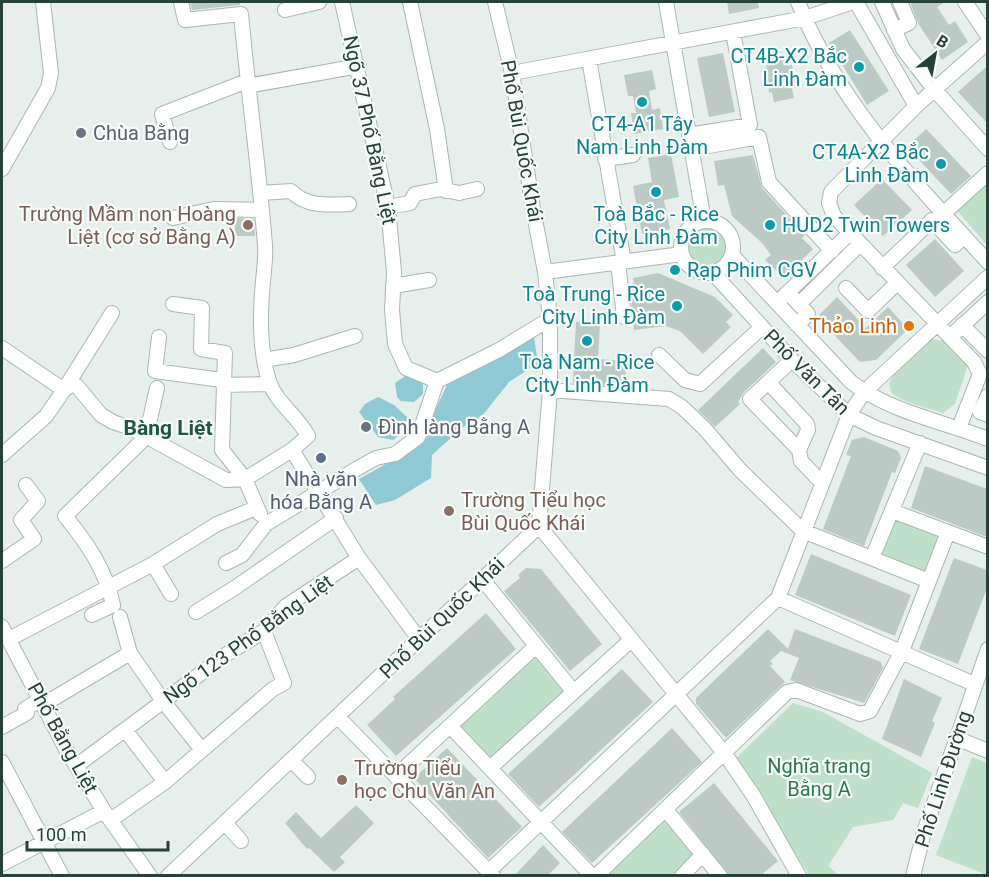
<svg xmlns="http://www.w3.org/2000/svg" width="989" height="877" viewBox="0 0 989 877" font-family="Roboto,sans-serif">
<rect width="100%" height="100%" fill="#e6efeb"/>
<path fill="#bfe0c8" d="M987,181V245L955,208Z
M681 247a26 26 0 1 1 52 0a26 26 0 1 1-52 0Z
M932,339L946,341L968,365L955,404L943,413C931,409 903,402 894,395C876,378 920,349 932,339Z
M892,511L948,532L929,581L872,558Z
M536,646L573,691L490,768L450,726Z
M793,703L823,712L932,773L918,808L903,803L893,820L853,827L828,866L839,875H809L735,759Z
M972,757L987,763V875L936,855Z
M666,810L703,854L682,875L596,876Z"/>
<path fill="#8ec9d4" d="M534,337L538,363L509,382L482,416L463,427L432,455L431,478L395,500L376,505L359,479L400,456L429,423L449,381Z
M405,376L423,380V394L414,402L401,401L397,397L395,383Z
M378,397L394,405L408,418L403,432L393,440L378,437L359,412L365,404Z"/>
<path fill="#bbcac4" d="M190,2H240V5L192,10Z
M727,2H758L759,8L729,14Z
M910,2H945L937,7L949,25L955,21L968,42L942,60L918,23Z
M850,30L889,91L867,105L829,43Z
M723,53L735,112L709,117L697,58Z
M787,57L788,66L792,65L796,87L792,88L794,98L774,102L772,92L769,93L766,60Z
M987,66V123L958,92Z
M652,70L656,89L649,91L652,110L660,108L663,129L634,134L631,113H636L633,96H628L624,75Z
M926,129L971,176L951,194L907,147Z
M671,154L679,197L664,200L670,229L642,234L633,186L652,182L648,158Z
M753,155L762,188L805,235L802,238L813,249L784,278L765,260L771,255L762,243L732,216L724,185L718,186L714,161Z
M882,179L912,210L883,236L854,205Z
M235,218L254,219L255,236H235Z
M935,239L964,271L935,297L906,265Z
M658,273L715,297L733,315L726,322L731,327L703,354L680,331L666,326L634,330L630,290H635L633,278Z
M837,297L866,328L888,307L908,329L876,360L860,362L817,317Z
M576,322L600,323L598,359L626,361L625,387L573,383Z
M763,348L776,362L744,392L738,402L740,404L715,427L698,410Z
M864,437L898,451L901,458L895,473L892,472L864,546L823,529L851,456L846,455L852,440Z
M925,466L987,489V537L911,508Z
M811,554L911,595L895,636L795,595Z
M954,558L987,570V588L958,664L919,649Z
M526,568L541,569L602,644L570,671L504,591L520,578L518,575Z
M486,613L516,649L396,756L367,725L395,699L393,697Z
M768,629L788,649L795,629L881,662L883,668L864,703L790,680L799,658L781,651L770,661L773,664L770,666L785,682L726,738L696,704V698Z
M622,669L653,702L539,807L508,774Z
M904,679L942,698L932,721L935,723L921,757L882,739Z
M672,728L702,762L592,863L562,832Z
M447,748L522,827L488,858L414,778Z
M714,783L778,861L760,876H729L679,812Z
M356,805L374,823L340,857L345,862L334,872L309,848L307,849L285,823L296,812L321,838Z
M543,845L560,863L547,876H514Z"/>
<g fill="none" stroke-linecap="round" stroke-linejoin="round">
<defs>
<path id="minor" d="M181,2L185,20L241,14C248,91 259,168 265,245C266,257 264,270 263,281C260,314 259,349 269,381C276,403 298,416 308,436L292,450L359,558L419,639
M342,2L388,207L394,272L392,310L395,344L406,368L437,381
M410,2L437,129L446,191
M666,2L704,221
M798,2C838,103 915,183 988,262
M856,2L916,106
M882,2L903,49L934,89L988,149
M965,2L988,36
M285,10L319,2
M894,30L909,23L900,2
M589,59L624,262
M512,73L805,18L853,2
M247,86L359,66
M689,135L750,125L733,32
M170,142L162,114L247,81
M692,149L759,137L769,182L832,251
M605,159L633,155
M2,169L48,88L51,73L43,2
M261,193L291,191C306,207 328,205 349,204
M388,207L410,203L415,194L441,189L459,193L477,189
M943,214L988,173
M173,218L214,209L262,210
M681 247a26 26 0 1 1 52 0a26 26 0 1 1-52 0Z
M732,255L851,382C890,412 942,421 988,439
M618,262L624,317
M882,268L932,220L955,245L964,236
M545,272L682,254
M713,273L792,360L849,415L876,428L988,468
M393,286L429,280
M846,288L868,311L897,283
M783,297L850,233
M793,298L808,314L797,325
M173,304L202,308L201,349L225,353L222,450L245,479L260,514
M799,304L860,244
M962,325L988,351
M159,337L155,371L222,380
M950,337L988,302
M2,348L64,390L46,416L2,455
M659,355L685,380L700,384L762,327
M264,360L294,355L355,336
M792,360L750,399L799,450L801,461L822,483
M768,382L807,424L808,430L799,450
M223,385L270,384
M64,390L72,384L77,386L101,415L113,422L133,429L226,480L245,479L292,450
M64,390L112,313
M550,390L669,399L682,407L705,429L740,470L803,531L929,581
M988,396L980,412L988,415
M959,428L980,374L974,362L834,216L829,203L831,192L916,106L988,42
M146,437L157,388
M892,511L988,547
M539,526L725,754L753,795L799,876
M872,558L920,443
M2,561L34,539L21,520L38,501L26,485
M226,563L242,555L266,524L358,468L376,458L395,454L418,437L437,381L499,350L550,319
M153,564L171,594
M483,580L573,691
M778,598L974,684
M196,612L233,589L336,518
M92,615L113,605C106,570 87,543 65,516L146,437
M120,617L130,653L163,701L202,750
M2,627L67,751L104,811L150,876
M9,639L153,564L217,524L256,508
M338,717L493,876
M450,726L592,876
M2,727L27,713L25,709L41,699L51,700L130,653
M126,731L165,782
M956,738L988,751
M291,760L308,777
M2,762L62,876
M76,766L227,654L264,631L286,606L359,558
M490,768L631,640
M397,775L536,646
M666,810L720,876
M112,819L165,782L273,689L284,683L264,631
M225,823L241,841
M2,864L104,811
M489,871L778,598L849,415L864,392L988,277
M168,876L539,526L550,390V319L545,272L533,209L512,73L495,2
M596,876L787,692L796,690L860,714L870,711L902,651L948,532
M682,876L703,854
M913,876L924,832L988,649"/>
</defs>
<use href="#minor" stroke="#a8b8b2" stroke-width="16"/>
<use href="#minor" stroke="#fff" stroke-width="14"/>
</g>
<g fill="#0f9aa8" stroke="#f7fbf9" stroke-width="2">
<circle cx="859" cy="67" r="6"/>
<circle cx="642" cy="102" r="6"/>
<circle cx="941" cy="164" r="6"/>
<circle cx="656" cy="192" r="6"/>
<circle cx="770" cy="225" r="6"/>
<circle cx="675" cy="270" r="6"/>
<circle cx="677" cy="306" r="6"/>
<circle cx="587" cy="341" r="6"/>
</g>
<g fill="#6b7280" stroke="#f7fbf9" stroke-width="2">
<circle cx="81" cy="133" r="6"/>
<circle cx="366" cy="427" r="6"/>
</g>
<g fill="#8d6e63" stroke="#f7fbf9" stroke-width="2">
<circle cx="248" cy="225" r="6"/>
<circle cx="449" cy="511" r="6"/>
<circle cx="342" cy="780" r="6"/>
</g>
<circle fill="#e8710a" stroke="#f7fbf9" stroke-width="2" cx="909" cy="326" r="6"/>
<circle fill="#5c6f8a" stroke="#f7fbf9" stroke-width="2" cx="321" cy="458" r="6"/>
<g text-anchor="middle" stroke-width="4.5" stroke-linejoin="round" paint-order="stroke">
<g font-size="20" fill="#0d838f" stroke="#f7fbf9" text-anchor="end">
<text x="847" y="63">CT4B-X2 Bắc<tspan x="847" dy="23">Linh Đàm</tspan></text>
<text x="642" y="131" text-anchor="middle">CT4-A1 Tây<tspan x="642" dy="23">Nam Linh Đàm</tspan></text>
<text x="929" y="159">CT4A-X2 Bắc<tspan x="929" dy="23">Linh Đàm</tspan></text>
<text x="656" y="221" text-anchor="middle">Toà Bắc - Rice<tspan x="656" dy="23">City Linh Đàm</tspan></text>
<text x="782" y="232" text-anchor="start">HUD2 Twin Towers</text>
<text x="687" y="277" text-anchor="start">Rạp Phim CGV</text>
<text x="665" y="301">Toà Trung - Rice<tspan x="665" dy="23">City Linh Đàm</tspan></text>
<text x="587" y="369" text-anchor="middle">Toà Nam - Rice<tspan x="587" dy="23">City Linh Đàm</tspan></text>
</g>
<g font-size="20" fill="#24423a" stroke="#f7fbf9">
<text transform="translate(370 130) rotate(78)" y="7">Ngõ 37 Phố Bằng Liệt</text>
<text transform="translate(522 141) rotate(80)" y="7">Phố Bùi Quốc Khái</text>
<text transform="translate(807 372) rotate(45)" y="7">Phố Văn Tân</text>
<text transform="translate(442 618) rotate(-44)" y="7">Phố Bùi Quốc Khái</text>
<text transform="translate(248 639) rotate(-36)" y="7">Ngõ 123 Phố Bằng Liệt</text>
<text transform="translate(63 738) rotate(61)" y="7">Phố Bằng Liệt</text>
<text transform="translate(943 779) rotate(-72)" y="7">Phố Linh Đường</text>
</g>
<g font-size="20" fill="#5b616d" stroke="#f7fbf9" text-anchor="start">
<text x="93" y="140">Chùa Bằng</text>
<text x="378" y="434">Đình làng Bằng A</text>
</g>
<g font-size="20" fill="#785e54" stroke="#f7fbf9" text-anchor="start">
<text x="236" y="221" text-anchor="end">Trường Mầm non Hoàng<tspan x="236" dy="23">Liệt (cơ sở Bằng A)</tspan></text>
<text x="461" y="507">Trường Tiểu học<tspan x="461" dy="23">Bùi Quốc Khái</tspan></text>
<text x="354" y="775">Trường Tiểu<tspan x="354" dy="23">học Chu Văn An</tspan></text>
</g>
<g font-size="20" fill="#c56008" stroke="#f7fbf9" text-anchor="end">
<text x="897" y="333">Thảo Linh</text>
</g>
<g font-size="20" fill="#4e5e75" stroke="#f7fbf9">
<text x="321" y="486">Nhà văn<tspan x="321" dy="23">hóa Bằng A</tspan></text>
</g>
<g font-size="20" fill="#2d7a4b" stroke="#f7fbf9">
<text x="819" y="773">Nghĩa trang<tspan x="819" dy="23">Bằng A</tspan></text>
</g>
<g font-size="21" font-weight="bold" fill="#1f5548" stroke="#f7fbf9">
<text x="168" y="435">Bàng Liệt</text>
</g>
</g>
<rect width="989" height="877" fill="none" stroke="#24423a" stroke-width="6"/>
<g transform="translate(935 54) rotate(31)" stroke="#f7fbf9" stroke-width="4.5" paint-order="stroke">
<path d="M0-4.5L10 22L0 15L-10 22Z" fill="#24423a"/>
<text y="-9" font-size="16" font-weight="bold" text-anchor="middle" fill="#24423a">B</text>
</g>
<path d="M27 841v9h141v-9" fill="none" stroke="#24423a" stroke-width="3"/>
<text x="36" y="841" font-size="18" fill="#24423a" stroke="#f7fbf9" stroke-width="4.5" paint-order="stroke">100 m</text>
</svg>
